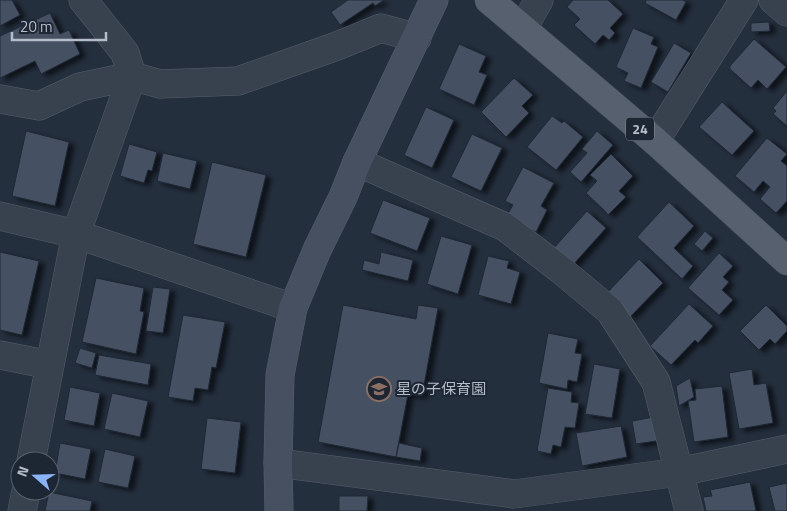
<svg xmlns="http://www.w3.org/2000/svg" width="787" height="511" viewBox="0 0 787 511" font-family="'Titillium Web','Noto Sans JP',sans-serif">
<defs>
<filter id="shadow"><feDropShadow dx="5.5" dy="3" stdDeviation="2.5" flood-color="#0009"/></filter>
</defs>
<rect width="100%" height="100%" fill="#242f3e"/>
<path fill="#455162" stroke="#1f2835" filter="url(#shadow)" d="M0,0H12L20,15L0,26Z
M348,0H384L375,6L373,3L340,25L331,12Z
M573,0H608L623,14L610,28L615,33L609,40L603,35L595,44L574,25L580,19L567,7Z
M646,0H683L686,2L676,20L645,3Z
M50,13L60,34L69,30L80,54L41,74L35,61L0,78V36Z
M769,22L770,31L751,32V23Z
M633,28L654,37L651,44L658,47L641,88L624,81L628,73L616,67Z
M754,39L786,67L767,89L758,80L751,88L730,69V66Z
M674,43L691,53L668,92L651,82Z
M459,44L486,56L479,72L487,75L474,105L439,89Z
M514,78L533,95L522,106L529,113L506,137L481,112Z
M787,91V126L773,114L776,111L773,108Z
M722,102L754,131L732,155L699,127Z
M426,107L454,120L432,168L404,155Z
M552,116L562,123L564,121L583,137L556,170L527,147Z
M26,131L69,142L55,206L12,196Z
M597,131L613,145L581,182L570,172L587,153L582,149Z
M472,134L502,148L481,191L451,177Z
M767,138L787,154L781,161L787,166V201L776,213L760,199L770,187L763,181L754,192L735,176Z
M129,144L157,152L152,171L148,170L144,183L120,176Z
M163,153L197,161L190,189L157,181Z
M611,154L633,176L619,191L626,197L608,215L606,212L586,193L597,181L590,175Z
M212,162L266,175L246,257L193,244Z
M523,167L554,183L541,206L547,210L536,232L506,217L513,205L505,201Z
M383,200L430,218L417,251L370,233Z
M669,202L694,226L674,248L693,266L682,279L637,237Z
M587,211L606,228L572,266L553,249Z
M705,231L713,238L702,251L694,244Z
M441,236L472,245L458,294L427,284Z
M0,252L39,261L22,335L0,330Z
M381,252L413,260L408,281L362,270L364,260L379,264Z
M719,253L733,266L723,277L729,282L722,290L733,300L719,315L688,288Z
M488,256L509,261L507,268L520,272L511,304L478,295Z
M639,259L663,283L630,317L606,294Z
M96,278L144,288L140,311L144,312L136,354L82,342Z
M153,287L170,289L163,333L146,331Z
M689,304L713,326L698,343L695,340L671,365L650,346Z
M343,305L416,319L418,305L438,308L422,396L408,394L396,457L318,442Z
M766,305L787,326V331L775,344L770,339L759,350L740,331Z
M183,315L225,322L216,368L212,367L208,390L195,388L193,401L168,397Z
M548,333L578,339L575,353L582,354L577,382L568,380L567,389L539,383Z
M80,348L96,353L92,368L75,363Z
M99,355L151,364L148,385L95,375Z
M594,364L620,369L612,418L585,414Z
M752,369L754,385L766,383L773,423L739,429L729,373Z
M690,378L694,397L679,406L676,386Z
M722,386L728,437L694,442L688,401L696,400L695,389Z
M70,387L100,393L94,426L64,420Z
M548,388L572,392L571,402L579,403L575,428L565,427L561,447L553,445L551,454L537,451Z
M112,393L148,401L140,437L104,429Z
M654,417L662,440L636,444L632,421Z
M207,418L241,422L235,473L201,469Z
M621,426L627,457L582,466L576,433Z
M60,443L91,449L85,479L55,473Z
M399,443L422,448L420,461L396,457Z
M105,449L135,456L128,488L98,482Z
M750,482L756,511H706L703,497L712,496L710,490Z
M787,483V511H775L769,487Z
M49,492L92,501L90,511H45Z
M339,496H368L367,511H339Z"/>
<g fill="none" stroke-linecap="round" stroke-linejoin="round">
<defs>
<path id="street" d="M773,0L787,12
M523,28L539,0
M0,99L39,106L80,87L132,76L160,84L238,81L337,46L381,28L417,38
M655,141L744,0
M357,162L505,227L561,270L610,311L656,382L689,511
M0,216L76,234L293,308
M0,355L50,365
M31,461L76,234L132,76L125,53L83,0
M278,463L514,494L679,472L787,449
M22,511L26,491"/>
<path id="secondary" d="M279,511L278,463L280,375L293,308L317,250L343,197L357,162L434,0"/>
<path id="primary" d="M489,0L655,141L787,261"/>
</defs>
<use href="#street" stroke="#565f6c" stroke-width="29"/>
<use href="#secondary" stroke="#565f6c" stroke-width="29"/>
<use href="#primary" stroke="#414a57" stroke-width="29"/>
<use href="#street" stroke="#38414e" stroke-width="28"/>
<use href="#secondary" stroke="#465061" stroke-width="28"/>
<use href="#primary" stroke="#56606e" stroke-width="28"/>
</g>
<defs>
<symbol id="school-ring" viewBox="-11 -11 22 22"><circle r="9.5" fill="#1d2633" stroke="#8d6e63" stroke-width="1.5"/><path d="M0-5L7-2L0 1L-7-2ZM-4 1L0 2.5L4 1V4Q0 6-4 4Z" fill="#8d6e63"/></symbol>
</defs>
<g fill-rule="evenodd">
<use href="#school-ring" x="365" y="375" width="28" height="28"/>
</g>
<g text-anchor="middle" stroke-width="4" stroke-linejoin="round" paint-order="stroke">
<rect fill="#1d2633" stroke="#878f9c" stroke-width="1" x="626" y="117.5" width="28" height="23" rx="4"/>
<g font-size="14" font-weight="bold" fill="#b4bcc9">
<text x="640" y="134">24</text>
</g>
<g font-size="15" fill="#b4bcc9" stroke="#1d2633" text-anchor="start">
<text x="396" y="394">星の子保育園</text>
</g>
</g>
<g transform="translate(35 476) rotate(290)"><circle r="24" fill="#1d2633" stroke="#59626f"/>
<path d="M0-4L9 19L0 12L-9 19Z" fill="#8ab4f8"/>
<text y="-8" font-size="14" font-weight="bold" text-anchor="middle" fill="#b4bcc9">N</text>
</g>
<path d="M12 32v8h94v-8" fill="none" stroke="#b4bcc9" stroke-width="2.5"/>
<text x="20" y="32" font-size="15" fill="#b4bcc9" stroke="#1d2633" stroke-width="4" paint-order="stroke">20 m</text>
</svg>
